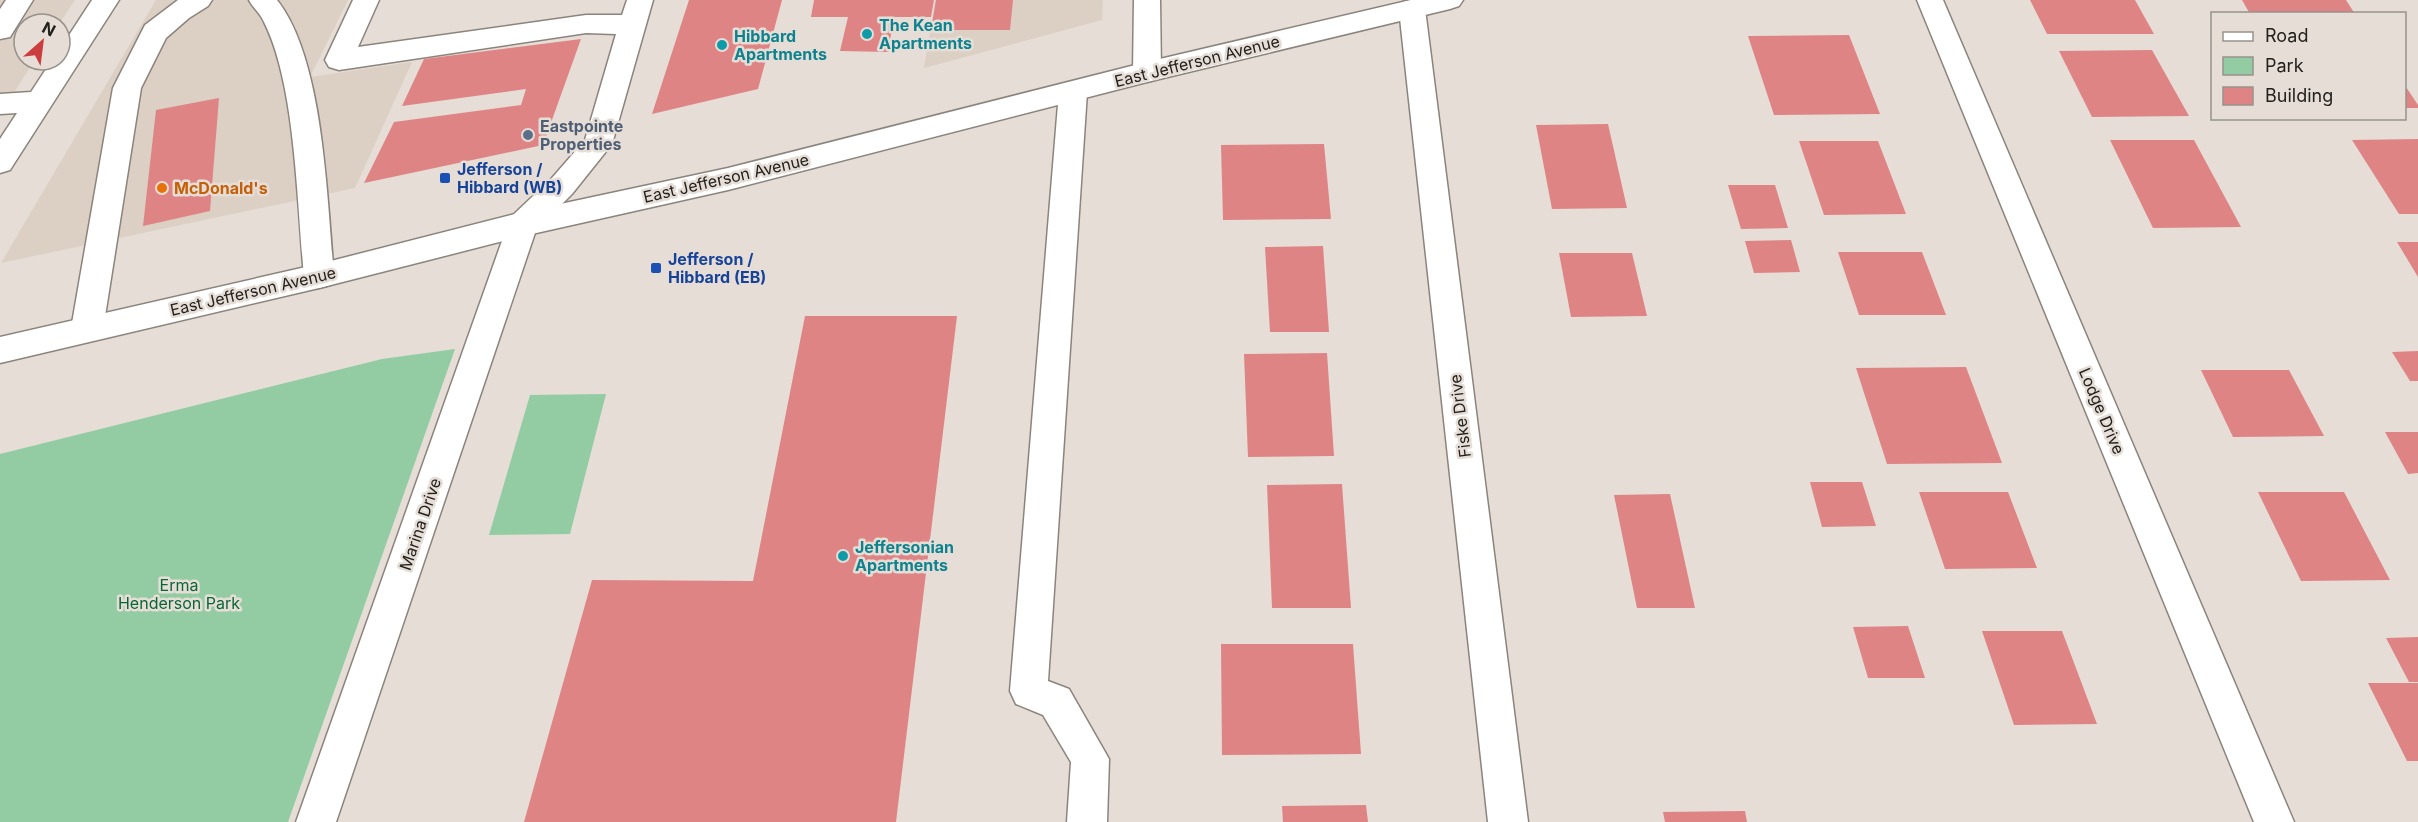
<svg xmlns="http://www.w3.org/2000/svg" width="2418" height="822" viewBox="0 0 2418 822" font-family="Inter,sans-serif">
<rect width="100%" height="100%" fill="#e5ddd6"/>
<path fill="#dccfc3" d="M0,0H75L59,24H24V60H35L0,114Z
M156,0H348L310,77L412,62L355,188L1,263Z
M935,0H1103L1102,20L924,68Z"/>
<path fill="#93cca3" d="M455,349L288,822H0V454L382,359Z
M606,394L570,534L489,535L530,395Z"/>
<path fill="#df8484" d="M689,0H782L758,89L652,114Z
M814,0H934L931,17H894L888,52L840,51L848,17H811Z
M936,0H1013L1010,30H931Z
M2030,0H2135L2154,34H2047Z
M2242,0H2346L2355,14H2250Z
M1849,35L1880,114L1774,115L1748,36Z
M581,39L543,145L364,183L394,122L521,105L526,89L402,106L424,59Z
M2152,50L2189,116L2092,117L2059,51Z
M2404,84L2418,105V108H2404Z
M219,98L210,211L143,226L156,110Z
M1608,124L1627,208L1552,209L1536,125Z
M2418,139V214H2399L2352,140Z
M2110,140H2194L2241,227L2153,228Z
M1799,141H1878L1906,214L1824,215Z
M1324,144L1331,219L1223,220L1221,145Z
M1728,185H1775L1788,228L1741,229Z
M1791,240L1800,272L1754,273L1745,241Z
M2397,242H2418V277Z
M1323,246L1329,332H1270L1265,247Z
M1838,252H1922L1946,315H1859Z
M1559,253H1632L1647,316L1571,317Z
M805,316H957L896,822H524L592,580L753,581Z
M2418,351V381H2410L2392,352Z
M1327,353L1334,456L1248,457L1244,354Z
M1966,367L2002,463L1887,464L1856,368Z
M2201,370H2289L2324,436L2233,437Z
M2385,432H2418V473L2408,474Z
M1810,482H1862L1876,526L1822,527Z
M1342,484L1351,608H1272L1267,485Z
M1919,492H2008L2037,568L1945,569Z
M2258,492H2344L2390,580L2301,581Z
M1670,494L1695,608H1637L1614,495Z
M1908,626L1925,678H1868L1853,627Z
M1982,631H2062L2097,724L2014,725Z
M2418,637V682H2409L2386,638Z
M1221,644H1353L1361,754L1222,755Z
M2368,683H2418V761H2407Z
M1366,805L1368,822H1283L1282,806Z
M1745,811L1747,822H1665L1663,812Z"/>
<g fill="none" stroke-linecap="round" stroke-linejoin="round">
<defs>
<path id="minor" d="M6,0H33L10,37L0,39V9Z
M92,0H119L10,170L0,173V139L17,113L0,114V94L31,92L52,60H60V49Z
M178,0H212L208,6L189,18L166,38L141,88L103,329L98,338L87,342L76,338L71,329L113,88L145,25Z
M249,0H277C324,59 327,200 334,276L330,285L319,288L308,285L304,276C297,205 296,85 264,22C261,14 253,8 249,0Z
M353,0H379L358,47L586,15H622L627,0H653L612,144L572,194L536,230L336,822H296L508,224L512,216L552,178L585,140L616,34L586,33L339,70L329,67L325,60Z
M1134,0H1160L1161,72L1157,79L1147,82L1137,79L1133,72Z
M1413,0L1421,2L1425,9L1528,822H1488L1399,9L1403,2Z
M1917,0H1943L2294,822H2254Z
M1073,82L1083,85L1087,92L1048,681L1069,689L1109,759L1107,822H1067L1071,762L1043,715L1016,704L1010,691L1059,92L1063,85Z"/>
<path id="major" d="M1411,0H1463L1459,6L1450,9L1147,82L728,190L523,236L319,288L0,363V337L319,264L523,212L728,168L1147,62Z"/>
</defs>
<use href="#minor" stroke="#8b847d" stroke-width="3"/>
<use href="#major" stroke="#8b847d" stroke-width="3"/>
<use href="#minor" fill="#fff" fill-rule="evenodd"/>
<use href="#major" fill="#fff" fill-rule="evenodd"/>
</g>
<g fill="#0f9aa8" stroke="#e5ddd6" stroke-width="2">
<circle cx="867" cy="34" r="6"/>
<circle cx="722" cy="45" r="6"/>
<circle cx="843" cy="556" r="6"/>
</g>
<circle fill="#5c6f8a" stroke="#e5ddd6" stroke-width="2" cx="528" cy="135" r="6"/>
<g fill="#1a4fb4" stroke="#e5ddd6" stroke-width="2">
<rect x="439" y="172" width="12" height="12" rx="3"/>
<rect x="650" y="262" width="12" height="12" rx="3"/>
</g>
<circle fill="#e8710a" stroke="#e5ddd6" stroke-width="2" cx="162" cy="188" r="6"/>
<g text-anchor="middle" stroke-width="5" stroke-linejoin="round" paint-order="stroke">
<g font-size="16" font-weight="bold" fill="#0d838f" stroke="#e5ddd6" text-anchor="start">
<text x="879" y="31">The Kean<tspan x="879" dy="18">Apartments</tspan></text>
<text x="734" y="42">Hibbard<tspan x="734" dy="18">Apartments</tspan></text>
<text x="855" y="553">Jeffersonian<tspan x="855" dy="18">Apartments</tspan></text>
</g>
<g font-size="16" fill="#23211e" stroke="#e5ddd6">
<text transform="translate(1197 61) rotate(-14)" y="6">East Jefferson Avenue</text>
<text transform="translate(726 178) rotate(-13)" y="6">East Jefferson Avenue</text>
<text transform="translate(253 291) rotate(-13)" y="6">East Jefferson Avenue</text>
<text transform="translate(2102 411) rotate(67)" y="6">Lodge Drive</text>
<text transform="translate(1460 416) rotate(-97)" y="6">Fiske Drive</text>
<text transform="translate(420 524) rotate(-71)" y="6">Marina Drive</text>
</g>
<g font-size="16" font-weight="bold" fill="#4e5e75" stroke="#e5ddd6" text-anchor="start">
<text x="540" y="132">Eastpointe<tspan x="540" dy="18">Properties</tspan></text>
</g>
<g font-size="16" font-weight="bold" fill="#164399" stroke="#e5ddd6" text-anchor="start">
<text x="457" y="175">Jefferson /<tspan x="457" dy="18">Hibbard (WB)</tspan></text>
<text x="668" y="265">Jefferson /<tspan x="668" dy="18">Hibbard (EB)</tspan></text>
</g>
<g font-size="16" font-weight="bold" fill="#c56008" stroke="#e5ddd6" text-anchor="start">
<text x="174" y="194">McDonald's</text>
</g>
<g font-size="16" fill="#076836" stroke="#e5ddd6">
<text x="179" y="591">Erma<tspan x="179" dy="18">Henderson Park</tspan></text>
</g>
</g>
<rect x="2211" y="12" width="195" height="108" fill="#e5ddd6" stroke="#97928c" stroke-width="1.5"/>
<rect x="2223" y="32" width="30" height="9" fill="#ffffff" stroke="#97928c" stroke-width="1.5"/>
<text x="2265" y="42" font-size="18" fill="#23211e">Road</text>
<rect x="2223" y="57" width="30" height="18" fill="#93cca3" stroke="#97928c" stroke-width="1.5"/>
<text x="2265" y="72" font-size="18" fill="#23211e">Park</text>
<rect x="2223" y="87" width="30" height="18" fill="#df8484" stroke="#97928c" stroke-width="1.5"/>
<text x="2265" y="102" font-size="18" fill="#23211e">Building</text>
<g transform="translate(42 42) rotate(28)"><circle r="28" fill="#e5ddd6" stroke="#97928c" stroke-width="1.5"/>
<path d="M0-4.5L10 22L0 15L-10 22Z" fill="#cc3d3d"/>
<text y="-9" font-size="16" font-weight="bold" text-anchor="middle" fill="#23211e">N</text>
</g>
</svg>
